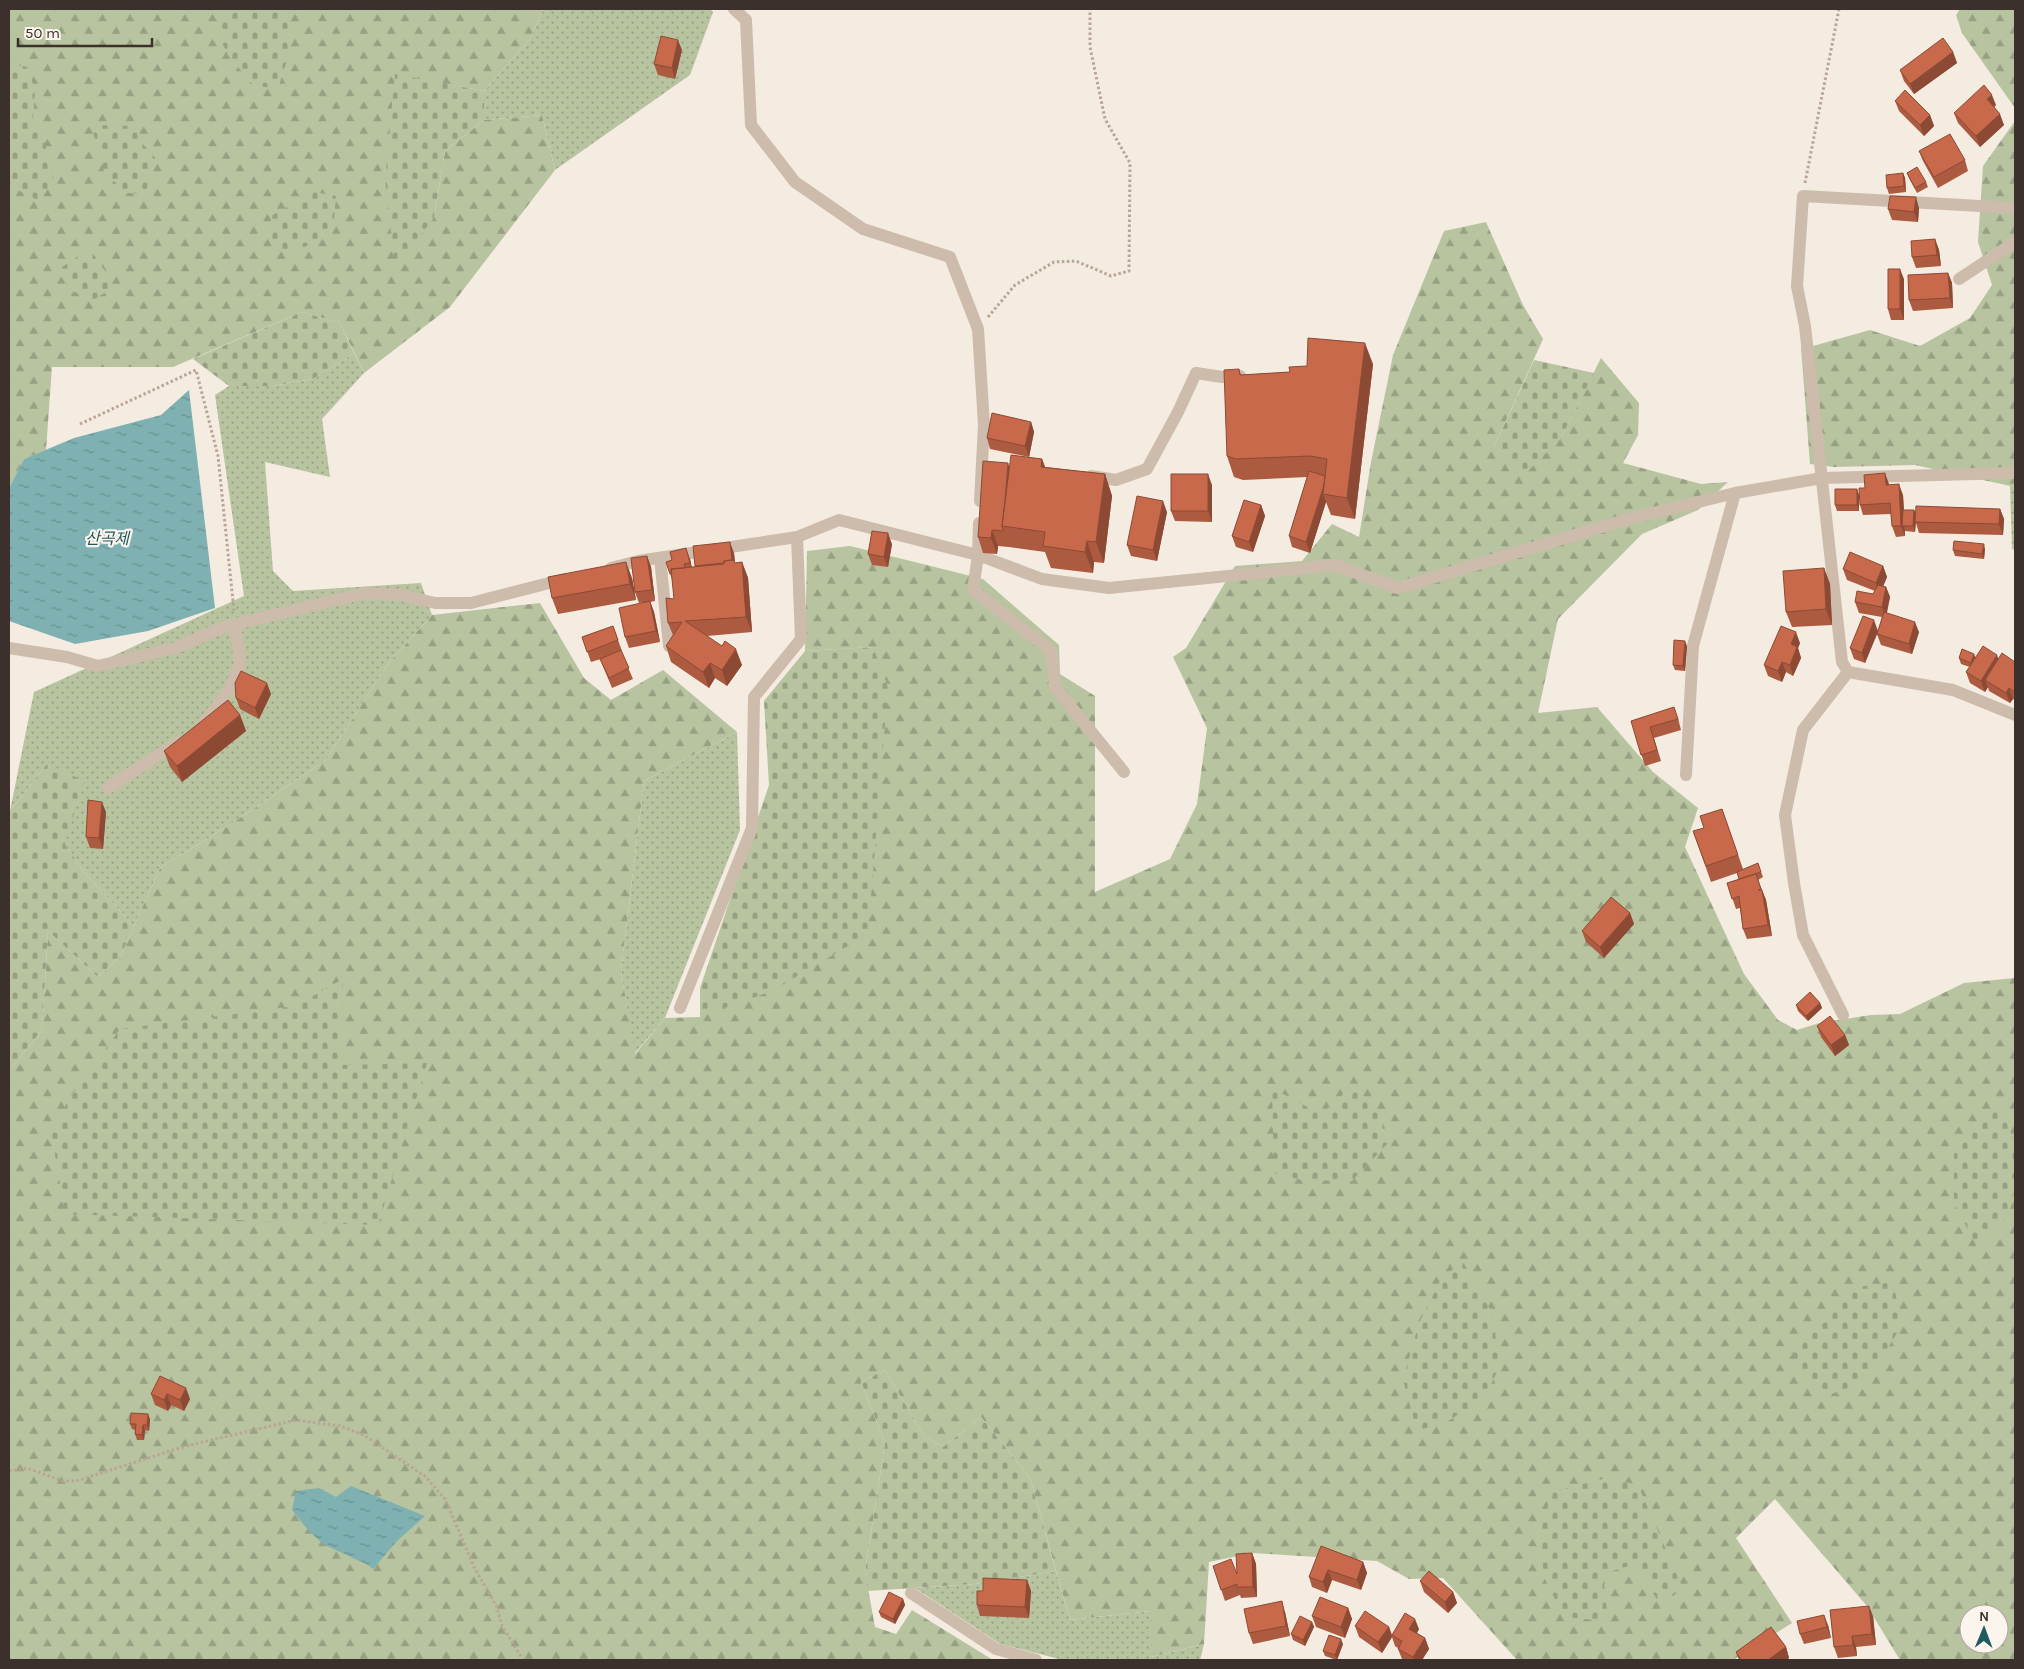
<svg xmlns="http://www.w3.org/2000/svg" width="2024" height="1669" viewBox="0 0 2024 1669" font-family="Karla,'Noto Sans KR',sans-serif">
<defs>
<pattern id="grass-dots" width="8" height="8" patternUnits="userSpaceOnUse" patternTransform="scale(1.25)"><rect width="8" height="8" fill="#b8c4a0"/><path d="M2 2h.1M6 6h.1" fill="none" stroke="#97a083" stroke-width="1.8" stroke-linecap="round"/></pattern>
<pattern id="forest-firs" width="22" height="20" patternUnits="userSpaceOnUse" patternTransform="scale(1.25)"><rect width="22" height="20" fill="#b8c4a0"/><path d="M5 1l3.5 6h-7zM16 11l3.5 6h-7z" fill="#97a083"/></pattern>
<pattern id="cemetery-stones" width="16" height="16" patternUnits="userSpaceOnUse" patternTransform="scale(1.25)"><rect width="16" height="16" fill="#b8c4a0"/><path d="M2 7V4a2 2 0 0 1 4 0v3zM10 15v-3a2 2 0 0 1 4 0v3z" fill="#97a083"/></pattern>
<pattern id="water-ripples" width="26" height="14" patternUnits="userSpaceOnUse" patternTransform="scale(1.25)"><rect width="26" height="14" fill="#7fb0b2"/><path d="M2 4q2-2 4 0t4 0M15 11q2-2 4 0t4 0" fill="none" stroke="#699091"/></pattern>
</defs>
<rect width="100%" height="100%" fill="#f4ebe1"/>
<path fill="url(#grass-dots)" d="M543,9H710L713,12L690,75L555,170L542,115L484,120V91L530,39Z
M354,353L364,373L322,419L330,477L265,462L273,571L293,591L421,583L432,615L387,665L326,760L234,822L160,868L134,926L84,872L65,844L47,764L10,811L34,692L244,596L215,395L229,386H272L313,379Z
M2010,486L2015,487V550L2012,549Z
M737,732L740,830L665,1018L634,1054L621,971L644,781Z
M1056,1571L1070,1620L1151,1611V1657L1204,1644L1200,1660H1063L1000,1644L915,1588L975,1584Z"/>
<path fill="url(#forest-firs)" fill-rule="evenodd" d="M9,9H543L530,39L484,91L395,75L434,218L445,151L484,120L542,115L555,170L450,307L364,373L340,323L302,312L173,367H52L46,450L24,459L9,488Z
M1960,9H2015V108L1962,33L1956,15Z
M2015,121V487L1915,465L1834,467L1810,464L1801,347L1813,346L1870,330L1920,346L1970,318L1992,285L1978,242L1983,166Z
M1486,222L1523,305L1543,339L1494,447L1561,438L1601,358L1639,403L1638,435L1623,463L1701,484L1728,482L1698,510L1642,534L1558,619L1538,713L1597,707L1653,772L1698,808L1685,847L1744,974L1778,1020L1797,1030L1819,1023L1871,1015L1900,1014L1964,983L2015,978V1660H1900L1867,1606L1775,1499L1736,1538L1792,1623L1733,1660H1517L1443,1578L1409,1579L1377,1561L1253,1553L1209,1562L1204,1644L1151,1657V1611L1070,1620L1030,1478L981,1417L943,1447L924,1436L885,1370L861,1382L885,1443L865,1572L875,1627L896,1634L912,1610L993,1660H9V1071L42,1030L48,931L98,977L120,957L160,868L234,822L326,760L387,665L432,615L540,603L584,678L611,700L663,670L737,732L644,781L621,971L635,1054L665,1018L700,1017L873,647L805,651L807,551L850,546L983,579L1059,645L1060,674L1095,696V892L1170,859L1197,804L1207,728L1173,657L1186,648L1235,566L1302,561L1332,524L1359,537L1371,462L1393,355L1444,231ZM1969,1614H1999V1644H1969Z"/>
<path fill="url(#cemetery-stones)" d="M240,9H292L290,17L289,53L278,89L253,85L228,55L214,26Z
M9,63L27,67L35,90L33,118L45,142L54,181L39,201L16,189L9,178Z
M395,74L484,91V120L445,151L434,218L395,266L385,180Z
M91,125L134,126L140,141L156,159L145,194L126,193L104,171Z
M314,192L336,196C335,205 335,216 333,224C327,245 296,249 278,252L270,236L271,216Z
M89,249L104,268L111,289L93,300L70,290L59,269Z
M302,312L340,323L354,353L313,379L272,386H229L193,359Z
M1534,360L1594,373L1561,438L1522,477L1494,447Z
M873,647L888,687L868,934L774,990L700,1017V988L769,785L764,701L805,651Z
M47,764L84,781L65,844L84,872L134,926L120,957L98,977L48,931L42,1030L9,1071V815L10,811Z
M343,979L341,1065L427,1063L378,1225L65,1214L51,1131L71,1096L120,1029L295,1006Z
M1350,1083L1380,1116L1390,1141L1352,1181L1302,1180L1274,1173L1272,1088L1311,1109L1335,1107Z
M1997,1102L2015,1142V1189L2008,1216L1977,1247L1954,1203V1154Z
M1462,1260L1492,1313L1500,1366L1485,1396L1450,1420L1417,1431L1403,1380L1419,1323L1439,1283Z
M1893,1282L1902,1325L1868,1380L1822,1398L1793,1354L1858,1287Z
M885,1370L924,1436L943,1447L981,1417L1030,1478L1056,1571L975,1584L868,1591L865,1572L885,1443L861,1382Z
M1607,1478L1638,1485L1683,1589L1660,1604L1634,1564L1603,1574L1608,1621L1564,1617L1544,1577L1540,1534L1552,1492Z"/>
<path fill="url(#water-ripples)" d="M189,390L215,608L148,631L75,644L9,621V488L24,459L74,438L161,415Z
M351,1486L425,1516L397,1541L373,1569L368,1565L323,1544L308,1530L292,1510L296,1491L319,1488L336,1497Z"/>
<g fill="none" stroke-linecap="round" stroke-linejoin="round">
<path stroke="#b9a596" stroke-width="3" stroke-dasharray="2.5 2.5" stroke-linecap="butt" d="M1805,183L1839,9
M988,317L1015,285L1054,262L1076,261L1111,276L1129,271L1130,163L1105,119L1090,47V9
M80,424L196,370L218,456L234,611
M9,1471L27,1468L63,1481H76L186,1446L296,1420L340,1426L364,1435L426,1477L445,1499L475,1569L497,1607L502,1626L523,1660"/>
<path stroke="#cdbbac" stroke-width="12" d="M734,9L746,20L751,125L795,182L863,229L950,257L978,329L984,425L980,501
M2015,208L1803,196L1797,286L1805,326L1842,662L1848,672L1953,690L2015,715
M1959,279L2015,242
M1091,476L1116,480L1147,469L1178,412L1196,373L1222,377L1240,376
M979,523L978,555L973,590L1051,651L1055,687L1124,772
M660,558L669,646
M611,568L638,561L797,537L839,520L978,555L1042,579L1109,588L1335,565L1398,588L1632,518L1735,493L1822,478L2015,473
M9,648L67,657L98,666L175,648L224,627L365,593L401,595L435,603H471L565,579
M202,725L229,691L240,663L235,624
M1686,775L1693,646L1735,493
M108,788L178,742
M680,1008L752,828L754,697L801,639L797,537
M1843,1015L1803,935L1794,883L1785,815L1803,730L1848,672
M911,1593L996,1649L1036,1660"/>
</g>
<path fill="#ac5a40" d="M682,50L675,79L658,75L654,64Z
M1953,52L1957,63L1914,94L1904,81L1900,70Z
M1895,101L1930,115L1934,126L1924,136L1899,111Z
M1996,105L1994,107L2004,125L1980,147L1958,123L1954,113Z
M1919,151L1965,160L1968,171L1938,188L1923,161Z
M1903,173L1905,178L1906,192L1889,194L1887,188Z
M1907,173L1926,182L1928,187L1917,193L1909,178Z
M1919,208L1918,222L1892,220L1888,209Z
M1935,239L1939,250L1941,266L1916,268L1912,257Z
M1948,273L1952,283L1953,308L1913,311L1909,300Z
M1904,279V320H1891L1888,309Z
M1373,364L1355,519L1331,515L1326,502L1310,553L1292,547L1289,536L1307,477L1243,480L1234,477L1227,456L1239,369L1241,375L1290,372L1307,366Z
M1031,422L1034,432L1029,457L990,449L987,438Z
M1042,459L1045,467L1105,474L1112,496L1104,563L1094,562L1093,573L1051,568L1045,552L1009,547V545V547L998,546L997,554L983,553L978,537L1009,468Z
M1889,484V485L1903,495L1904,510H1914L1916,514L2000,509L2004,519L2003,535L1919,533L1916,523L1915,532L1905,531V536L1896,537L1892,526L1891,514L1863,515L1860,505L1865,488Z
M1212,485V522L1175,521L1171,511Z
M1857,489L1859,495V511H1837L1835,505Z
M1261,505L1265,516L1253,552L1236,547L1232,536Z
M1167,512L1157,561L1131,556L1127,545Z
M892,544L888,567L872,565L868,554Z
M1985,549L1984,559L1955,556L1953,550Z
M734,553L735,563L742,562L748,578L752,632L707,636L742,665L727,686L715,678L709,688L671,662L666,646L673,635L668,623L674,599L673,582L666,562L690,559L692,568L695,567V566Z
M647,556L651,567L655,601L650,602L654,612L660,642L629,648L625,637L645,602L639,603L635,592Z
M1883,566L1887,577L1883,586L1886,587L1890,597L1886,613L1919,632L1912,654L1881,645L1877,634L1878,632L1865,663L1854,659L1850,648L1878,631L1882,617L1859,613L1855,602L1873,594L1875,591L1847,580L1843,569Z
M1824,568L1830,584L1832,625L1792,627L1786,612Z
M632,578L636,600L558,614L552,598Z
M613,626L622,651H621L633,679L612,688L600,659L604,658L591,662L582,637Z
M1800,643L1798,648L1801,658L1793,676L1786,672L1782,682L1768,676L1764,665Z
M1687,646L1685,671L1675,670L1673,665Z
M1959,658H1999L2015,662V700L2013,699L2010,703L1989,691L1988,687L1985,692L1970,683L1966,672L1970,667L1961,664Z
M271,694L259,719L240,709L236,698Z
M240,715L246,731L182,782L170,767L164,751Z
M1678,718L1681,730L1654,738L1661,761L1645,766L1631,721Z
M1722,809L1743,869L1761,872L1763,877L1758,880L1766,900L1772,936L1747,939L1743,929L1740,908L1736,909L1727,883L1739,879L1737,873L1711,882L1693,831L1704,828Z
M106,812L103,849L90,848L86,837Z
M1630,913L1634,924L1604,958L1586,942L1582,931Z
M1820,1003L1822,1008L1808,1021L1798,1011L1796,1005Z
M1817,1026L1845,1035L1849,1045L1835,1056L1821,1037Z
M160,1376L190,1399L184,1411L171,1405L168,1411L155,1405L151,1394Z
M150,1419L149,1431L145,1430L144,1440H137L135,1434V1430L132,1429L130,1424Z
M1321,1546L1363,1562L1367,1573L1361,1590L1332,1580L1327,1593L1312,1587L1309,1577Z
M1252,1553L1256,1564L1257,1597L1241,1598L1240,1595L1225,1601L1213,1566L1237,1574Z
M1027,1580L1031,1591L1029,1618L980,1616L977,1605L983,1591Z
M1420,1581L1453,1592L1457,1603L1448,1613L1424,1592Z
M903,1599L905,1605L895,1624L881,1617L879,1612Z
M1348,1608L1352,1619L1345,1638L1316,1627L1312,1616Z
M1285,1612L1290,1636L1253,1644L1249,1633Z
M1873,1616L1876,1645L1856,1647L1857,1656L1838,1658L1834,1647Z
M1312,1622L1314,1627L1305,1646L1293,1640L1291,1634Z
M1828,1625L1831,1638L1804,1644L1800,1634Z
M1355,1626L1389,1627L1392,1635L1419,1629L1417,1633L1425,1638L1429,1649L1422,1660H1403L1402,1659L1398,1649V1648L1395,1646L1392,1637L1382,1653L1359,1637Z
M1343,1644L1337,1660L1325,1656L1323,1651Z
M1786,1647L1789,1658L1786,1660H1739L1736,1652Z"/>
<path fill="#8c4a34" d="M678,40L682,50L675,79L672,68Z
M1953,52L1957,63L1914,94L1910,84Z
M1992,95L1996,105L1991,110L1987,99Z
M2000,114L2004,125L1980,147L1976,136Z
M1930,115L1934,126L1924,136L1920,125Z
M1903,173L1905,178L1906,192L1904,186Z
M1916,197L1919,208L1918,222L1914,212Z
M1935,239L1939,250L1941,266L1937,255Z
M1900,269L1904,279V320L1900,309Z
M1948,273L1952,283L1953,308L1950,298Z
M1365,343L1373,364L1355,519L1347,498Z
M1031,422L1034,432L1029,457L1025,446Z
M1042,459L1050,480L1041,467Z
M1008,463L1013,479L1003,526Z
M1885,473L1889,484L1890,496L1886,485Z
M1105,474L1112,496L1104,563L1096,542Z
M1208,474L1212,485V522L1208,511Z
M1327,477L1323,494L1326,502L1310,553L1306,542Z
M1899,484L1903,495L1905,536L1901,526Z
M1857,489L1859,495V511L1857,505Z
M1163,501L1167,512L1157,561L1153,550Z
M1261,505L1265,516L1253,552L1249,542Z
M2000,509L2004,519L2003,535L1999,524Z
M1914,510L1916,515L1915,532L1913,526Z
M992,530L998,546L997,554L991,538Z
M888,533L892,544L888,567L884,557Z
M1087,541L1094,562L1093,573L1085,552Z
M730,542L734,553L736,573L732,563Z
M1984,544L1985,549L1984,559L1982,554Z
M686,548L690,559L693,573L690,563Z
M647,556L651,567L655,601L652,590Z
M626,562L632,578L636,600L630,584Z
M742,562L748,578L752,632L746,617Z
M1883,566L1887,577L1880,594L1876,583Z
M1824,568L1830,584L1832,625L1826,609Z
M1886,587L1890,597L1886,618L1882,607Z
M650,601L654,612L660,642L656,631Z
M1874,620L1878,631L1865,663L1862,653Z
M1915,622L1919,632L1912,654L1909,644Z
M1796,632L1800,643L1798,648L1801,658L1793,676L1790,665L1791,644Z
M1685,641L1687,646L1685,671L1683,666Z
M736,649L742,665L727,686L722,670Z
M1974,654L1976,659L1973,668L1971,663Z
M1997,655L2001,666L1985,680L1988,687L1985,692L1981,681Z
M1782,662L1786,672L1782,682L1778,671Z
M710,663L715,678L709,688L703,672Z
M267,683L271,694L259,719L255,708Z
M2009,688L2013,699L2010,703L2006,693Z
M240,715L246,731L182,782L177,766Z
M102,802L106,812L103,849L99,838Z
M1756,874L1763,894L1762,890L1766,900L1772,936L1768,925L1763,895Z
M1630,913L1634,924L1604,958L1600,947Z
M1820,1003L1822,1008L1808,1021L1806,1016Z
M1845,1035L1849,1045L1835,1056L1831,1045Z
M186,1388L190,1399L184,1411L180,1400Z
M167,1394L171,1405L168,1411L164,1400Z
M148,1414L150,1419L149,1431L147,1425Z
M143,1425L145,1430L144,1440L142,1435Z
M1252,1553L1256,1564L1257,1597L1253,1587Z
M1363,1562L1367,1573L1361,1590L1357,1580Z
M1328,1570L1332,1580L1327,1593L1323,1582Z
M1027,1580L1031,1591L1029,1618L1025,1607Z
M1453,1592L1457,1603L1448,1613L1445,1602Z
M903,1599L905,1605L895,1624L893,1619Z
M1282,1601L1285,1612L1290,1636L1286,1626Z
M1869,1606L1873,1616L1876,1645L1872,1634Z
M1348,1608L1352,1619L1345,1638L1341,1627Z
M1824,1615L1828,1625L1831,1638L1827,1627Z
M1415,1619L1419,1629L1413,1639L1409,1629Z
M1312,1622L1314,1627L1305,1646L1303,1640Z
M1389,1627L1392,1637L1382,1653L1378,1642Z
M1852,1636L1856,1647L1857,1656L1853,1645Z
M1425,1638L1429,1649L1422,1660H1414L1413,1657Z
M1341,1639L1343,1644L1337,1660L1335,1655Z
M1786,1647L1789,1658L1786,1660H1768Z"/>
<path fill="#c8694b" stroke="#8c4a34" d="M661,36L678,40L672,68L654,64Z
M1943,38L1953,52L1910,84L1900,70Z
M1984,85L1992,95L1987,99L2000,114L1976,136L1954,113Z
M1905,90L1930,115L1920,125L1895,101Z
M1950,134L1965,160L1934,177L1919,151Z
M1917,167L1926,182L1915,188L1907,173Z
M1903,173L1904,186L1887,188L1886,175Z
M1890,196L1916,197L1914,212L1888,209Z
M1935,239L1937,255L1912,257L1911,241Z
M1888,269H1900V309H1888Z
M1948,273L1950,298L1909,300L1908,275Z
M1308,338L1365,343L1347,498L1323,494L1327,459L1310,456L1236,459L1227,456L1224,370L1239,369L1240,375L1290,372L1289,367L1307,366Z
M992,413L1031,422L1025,446L987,438Z
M1011,455L1042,459L1041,467L1105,474L1096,542L1087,541L1085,552L1043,546L1045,532L1002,526Z
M983,461L1008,463L1005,501L1002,526L1003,531L992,530L991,538L978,537Z
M1309,471L1325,476L1324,485L1306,542L1289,536Z
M1885,473L1886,485L1899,484L1901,526H1892L1890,503L1860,505L1859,488H1865L1864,475Z
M1171,474H1208V511H1171Z
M1835,489H1857V505H1835Z
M1137,496L1163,501L1153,550L1127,545Z
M1244,500L1261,505L1249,542L1232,536Z
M1916,506L2000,509L1999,524L1915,522Z
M1903,510H1914L1913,526H1902Z
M872,531L888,533L884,557L868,554Z
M1954,541L1984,544L1982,554L1953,550Z
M730,542L732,560L724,561V563L695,566L693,546Z
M686,548L690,563L684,564L685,568L671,569L672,574H670L666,562L672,560L670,552Z
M1850,552L1883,566L1876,583L1843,569Z
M647,556L652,590L635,592L631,558Z
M733,560L735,563L742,562L746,617L685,621L722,646L725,641L736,649L722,670L710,663L703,672L666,646L682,622L668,623L666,598L674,599L671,569L724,564V561Z
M626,562L630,584L552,598L548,577Z
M1824,568L1826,609L1786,612L1783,571Z
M1878,585L1886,587L1882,607L1855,602L1857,591L1873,594Z
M650,601L656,631L625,637L619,608Z
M1884,612L1915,622L1909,644L1877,634Z
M1863,616L1874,620L1862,653L1850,648Z
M613,626L618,640L587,652L582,637Z
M1781,626L1796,632L1791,644L1797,647L1790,665L1782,662L1778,671L1764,665Z
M1674,640L1685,641L1683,666L1673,665Z
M1983,646L1997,655L1981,681L1966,672Z
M1962,649L1974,654L1971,663L1959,658Z
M621,650L629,668L609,678L600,659Z
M2002,653L2015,662V665L2014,667L2015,668V692L2009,688L2006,693L1985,680Z
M241,671L267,683L255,708L236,698L235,683Z
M228,700L240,715L177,766L164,751Z
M1674,707L1678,719L1650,727L1657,750L1641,755L1631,721Z
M88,800L102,802L99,838L86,837Z
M1722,809L1738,855L1706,866L1693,831L1704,828L1700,816Z
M1758,863L1761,872L1739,879L1737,872Z
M1756,874L1761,889L1758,890H1762L1768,925L1743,929L1739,896L1732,899L1727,883Z
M1611,897L1630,913L1600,947L1582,931Z
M1810,992L1820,1003L1806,1016L1796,1005Z
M1830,1016L1845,1035L1831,1045L1817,1026Z
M160,1376L186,1388L180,1400L167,1394L164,1400L151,1394Z
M131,1413L148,1414L147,1425H143L142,1435L135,1434L136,1424H130Z
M1321,1546L1363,1562L1357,1580L1328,1570L1323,1582L1309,1577Z
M1252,1553L1253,1587H1237V1584L1221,1590L1213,1566L1231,1559L1237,1574L1236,1554Z
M1429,1571L1453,1592L1445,1602L1420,1581Z
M983,1578L1027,1580L1025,1607L977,1605V1591H983Z
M889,1592L903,1599L893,1619L879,1612Z
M1320,1597L1348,1608L1341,1627L1312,1616Z
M1282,1601L1286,1626L1249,1633L1244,1609Z
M1869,1606L1872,1634L1852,1636L1853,1645L1834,1647L1830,1610Z
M1365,1611L1389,1627L1378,1642L1355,1626Z
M1405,1613L1415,1619L1409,1629L1425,1638L1413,1657L1398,1649L1402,1641L1392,1635Z
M1824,1615L1827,1627L1800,1634L1797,1621Z
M1300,1616L1312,1622L1303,1640L1291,1634Z
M1771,1627L1786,1647L1768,1660H1741L1736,1652Z
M1329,1635L1341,1639L1335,1655L1323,1651Z"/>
<g text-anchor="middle" stroke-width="4.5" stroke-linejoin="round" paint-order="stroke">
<g font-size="16" font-style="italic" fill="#1f5a5e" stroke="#fbf5ee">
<text x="107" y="544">산곡제</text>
</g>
</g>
<rect width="2024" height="1669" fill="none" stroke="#3b302b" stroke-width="20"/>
<g transform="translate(1984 1629) rotate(1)"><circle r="24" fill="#fbf5ee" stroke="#aea6a0"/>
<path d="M0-4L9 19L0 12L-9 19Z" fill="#1f5a5e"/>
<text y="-8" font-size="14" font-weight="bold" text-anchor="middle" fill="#3b302b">N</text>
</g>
<path d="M18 38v8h134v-8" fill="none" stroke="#3b302b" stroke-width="2.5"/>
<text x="25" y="38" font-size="15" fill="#3b302b" stroke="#fbf5ee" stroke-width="4" paint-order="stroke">50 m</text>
</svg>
